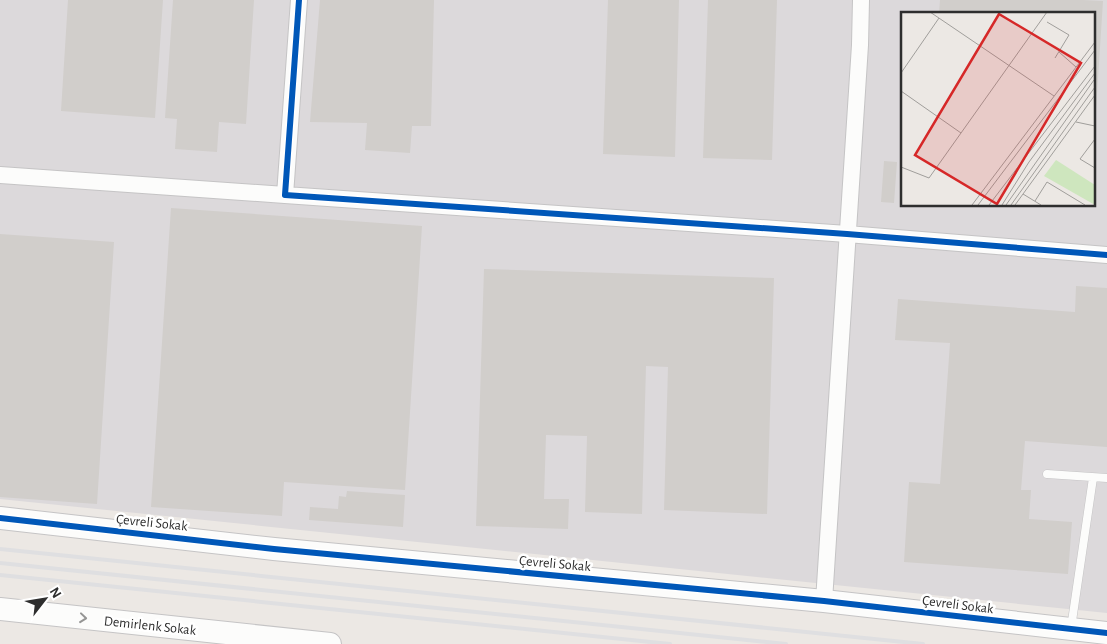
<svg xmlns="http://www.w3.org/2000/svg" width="1107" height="644" viewBox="0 0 1107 644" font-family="'Alegreya Sans',sans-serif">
<rect width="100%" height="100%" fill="#ece8e4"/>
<path fill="#dcd9db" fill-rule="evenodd" d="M0,0H1107V613L0,499ZM902,14H1093V205H902Z"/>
<path fill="#d1cecb" d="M68,0H163L155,118L61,111Z
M173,0H254L246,124L219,122L217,152L175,149L177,119L165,118Z
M320,0H434L431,126H412L410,153L365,150L367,123L310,122Z
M608,0H679L675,157L603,154Z
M708,0H777L772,160L703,158Z
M940,0H1083L1103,1L1095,125H1093V14H939Z
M884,161L897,162L894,203L881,202Z
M171,208L422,226L405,490L284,482L282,516L151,507Z
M0,234L114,242L97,504L0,497Z
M484,269L774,278L767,514L664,510L668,367L646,366L642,514L585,512L587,436L546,435L544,499H569L568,529L476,526Z
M1076,286L1107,288V447L1025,441L1021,490H1031L1029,519L1072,522L1068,574L904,562L909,482L940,484L950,343L895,340L898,299L1075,312Z
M347,491L405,495L403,527L309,520L310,507L338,509L339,496L346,497Z"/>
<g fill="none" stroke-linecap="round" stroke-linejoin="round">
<defs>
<path id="lane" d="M1047,474L1107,478
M1071,628L1093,478"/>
<path id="street" d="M299,0L285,195L847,234L1107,255
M0,175L285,195
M824,601L860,45L861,0"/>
<path id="secondary" d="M0,518L274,549L824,601L1107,633
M0,609L330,644"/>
</defs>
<use href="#lane" stroke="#c5c4c5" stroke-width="9"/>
<use href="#street" stroke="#c5c4c5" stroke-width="18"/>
<use href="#secondary" stroke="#c5c4c5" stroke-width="24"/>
<use href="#lane" stroke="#fcfcfb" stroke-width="8"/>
<use href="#street" stroke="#fcfcfb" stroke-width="16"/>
<use href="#secondary" stroke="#fcfcfb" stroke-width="22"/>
<path stroke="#dfdfe1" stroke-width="4" d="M0,549L923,644
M0,563L786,644
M0,575L670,644"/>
<defs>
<path id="cycleway" d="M299,0L285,195L847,234L1107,255
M0,518L274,549L824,601L1107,633"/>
</defs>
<use href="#cycleway" stroke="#fff" stroke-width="9"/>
<use href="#cycleway" stroke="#0057b8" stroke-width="6"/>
</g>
<defs><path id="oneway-chevron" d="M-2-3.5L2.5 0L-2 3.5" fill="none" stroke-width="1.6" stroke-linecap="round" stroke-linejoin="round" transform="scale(1.25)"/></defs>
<use stroke="#959594" href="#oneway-chevron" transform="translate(83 618) rotate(6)"/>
<g text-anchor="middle" stroke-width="5" stroke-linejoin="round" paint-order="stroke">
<g font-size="14" fill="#2e2e2e" stroke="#fff">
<text transform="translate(152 522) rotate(6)" y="5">Çevreli Sokak</text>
<text transform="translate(555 563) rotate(5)" y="5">Çevreli Sokak</text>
<text transform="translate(958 604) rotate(7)" y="5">Çevreli Sokak</text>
<text transform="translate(150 625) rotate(6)" y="5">Demirlenk Sokak</text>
</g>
</g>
<g transform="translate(901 12)">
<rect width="194" height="194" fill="#ece8e4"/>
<path d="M155,148L194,173V193L143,164Z" fill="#cee6be"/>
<path fill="none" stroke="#a09e9b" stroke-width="1" d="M29,0L153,84M146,10L168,23L154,46M158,40L175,55M0,61L38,6M0,79L60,121L146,0M175,110L194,114M194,127L179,147L194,156M0,155L28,166L60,121M122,182L140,193M134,189L146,170L184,193M71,193L194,30M77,193L194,38M88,193L194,54M101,193L128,150L194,61M105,193L193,68M110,193L194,75M114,193L194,83"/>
<path fill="#d62828" fill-opacity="0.15" stroke="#d62828" stroke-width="2.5" d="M98,2L180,51L96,192L14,143Z"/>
<rect width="194" height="194" fill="none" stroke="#2e2e2e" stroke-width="2.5"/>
</g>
<g transform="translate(45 599) rotate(59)" stroke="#ffffff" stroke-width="4" paint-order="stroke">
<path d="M0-4L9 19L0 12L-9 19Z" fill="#2e2e2e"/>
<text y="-8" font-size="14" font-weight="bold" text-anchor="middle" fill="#2e2e2e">N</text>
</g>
</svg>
